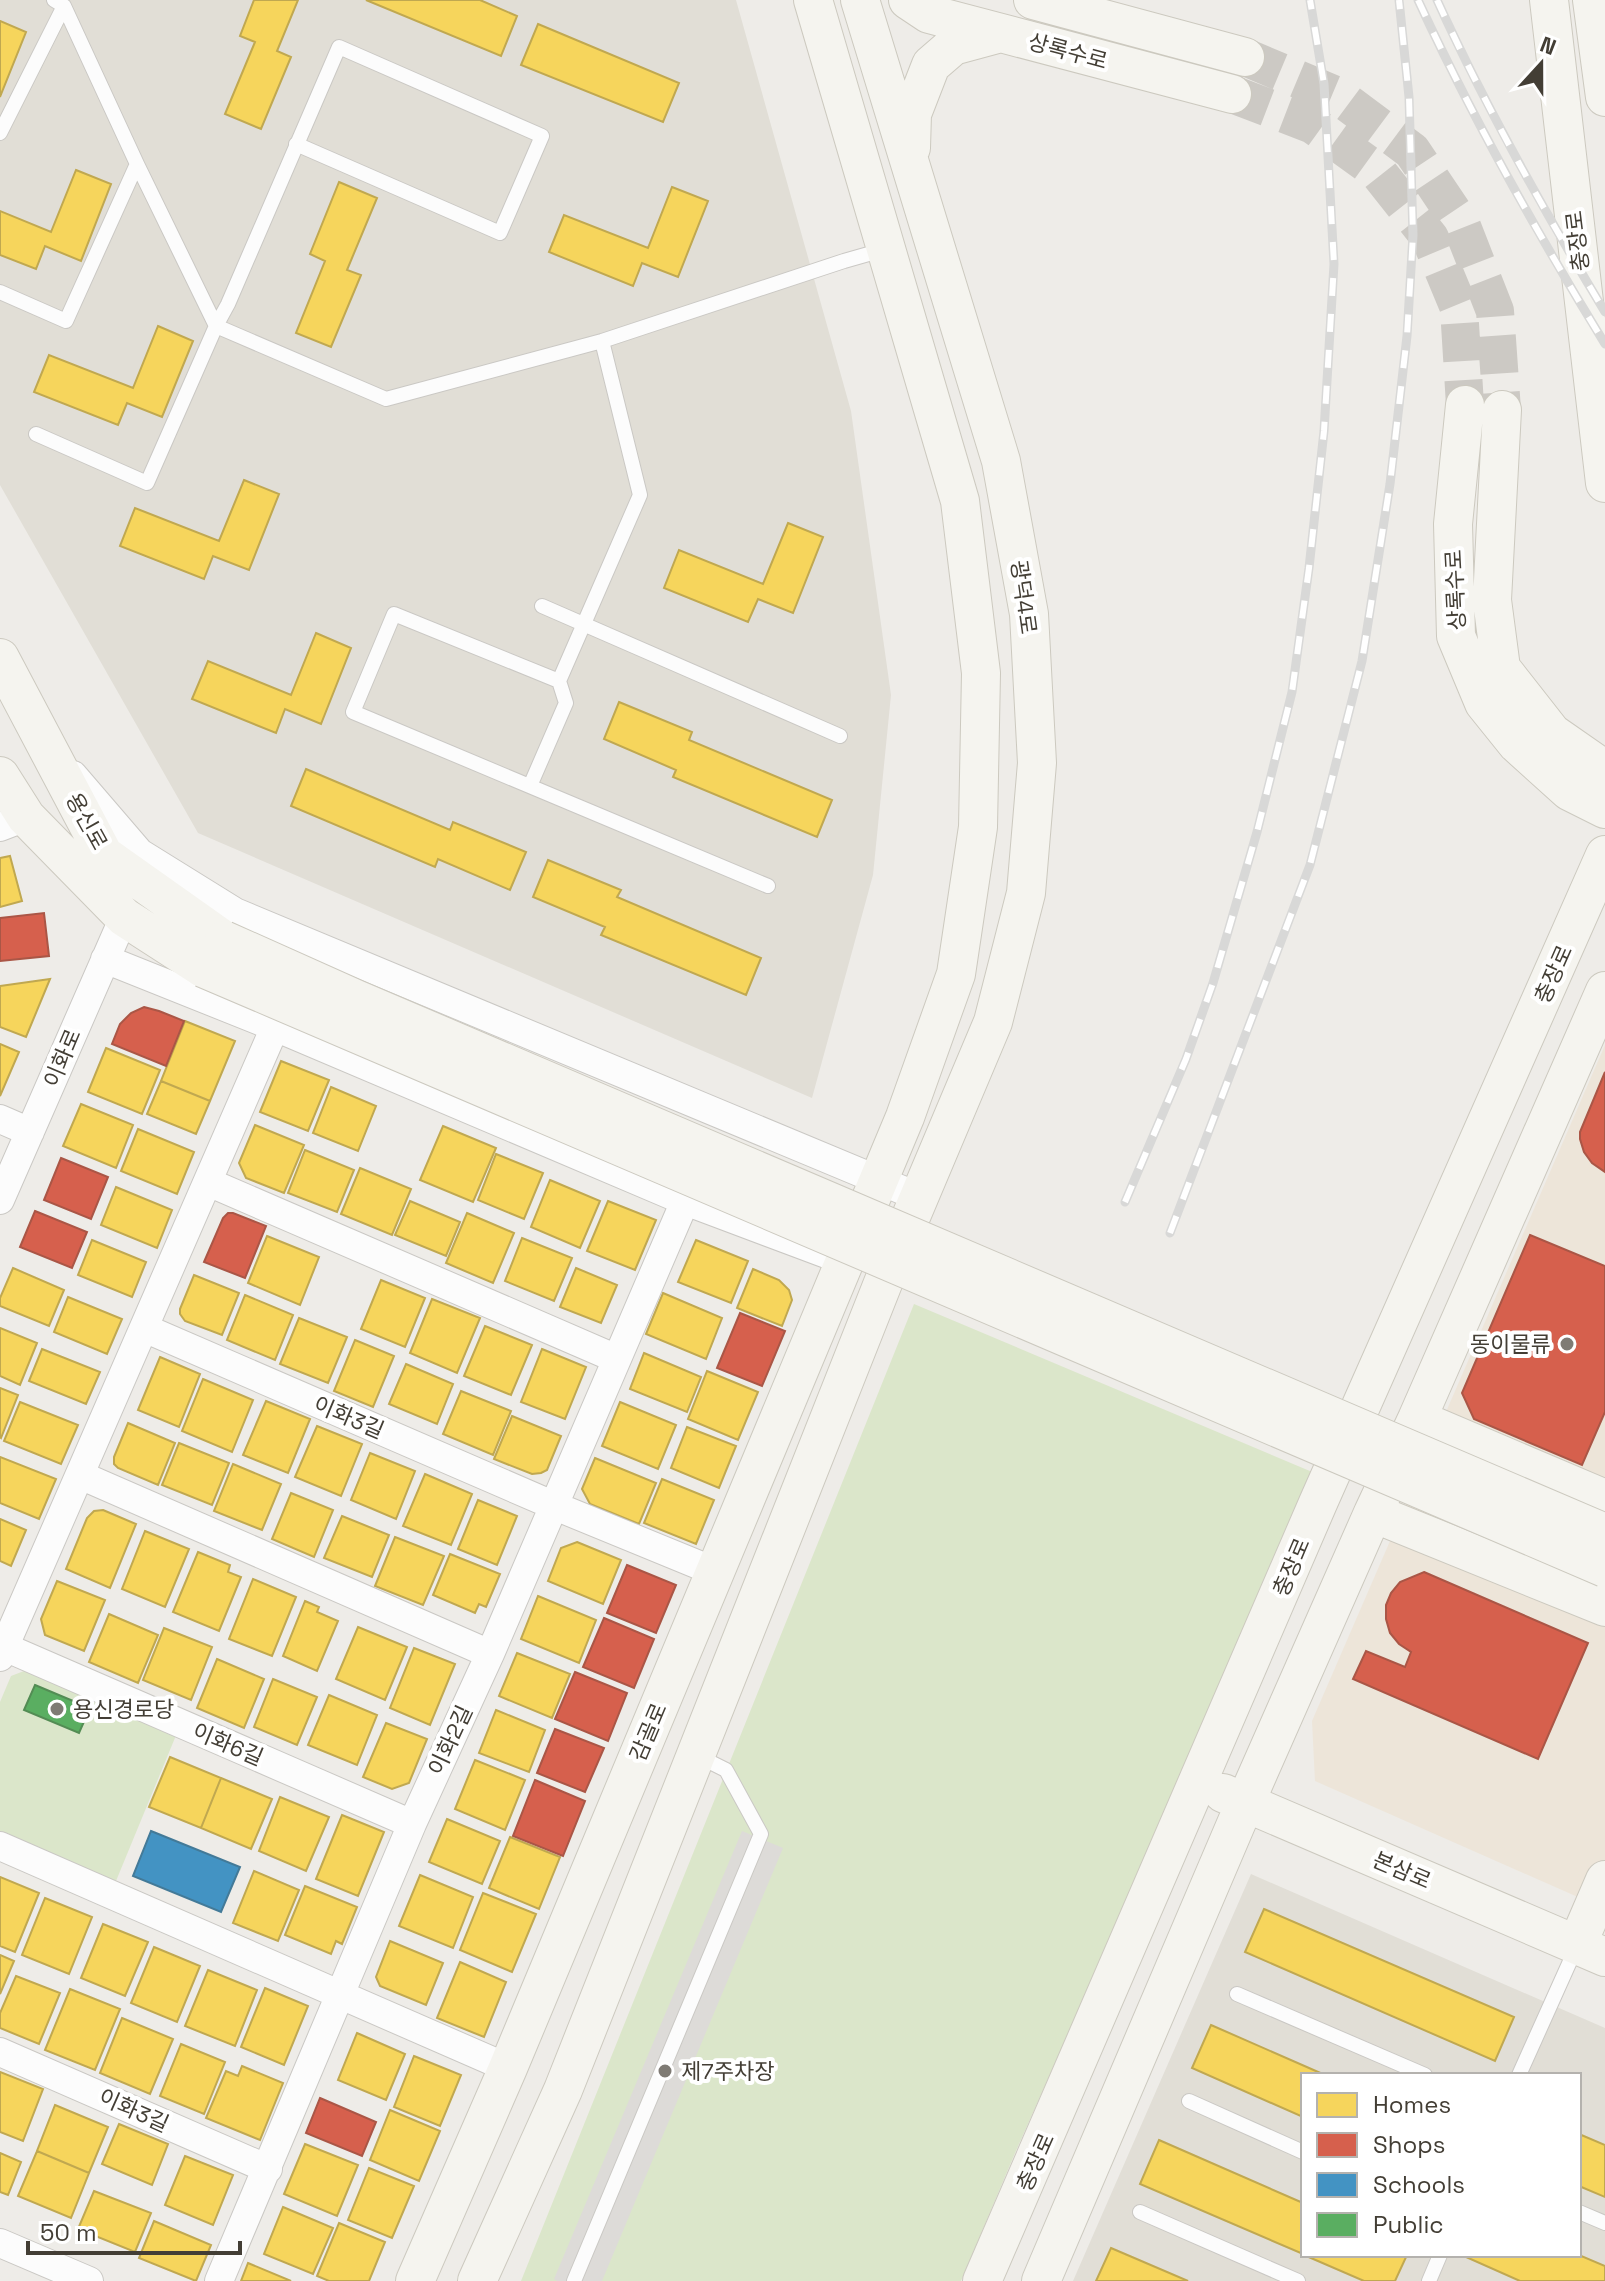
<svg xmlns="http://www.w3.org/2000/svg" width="1605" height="2281" viewBox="0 0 1605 2281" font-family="'Space Grotesk','Noto Sans KR',sans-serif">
<rect width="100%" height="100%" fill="#eeece8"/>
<path fill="#e1ded6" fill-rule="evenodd" d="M0,0H736L851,411L891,695L873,875L812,1098L198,833L0,485Z
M1251,1874L1605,2028V2281H1073ZM1303,2075H1579V2255H1303Z"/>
<path fill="#ede5d9" d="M1605,1045V1909L1315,1781L1312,1721Z"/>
<path fill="#dbe6ca" d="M914,1304L1317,1474L1015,2153L961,2281H521Z
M24,1671L177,1733L116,1881L0,1833V1702L11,1676Z"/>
<path fill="#dddbd8" d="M742,1831L783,1848L602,2281H557L554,2279Z"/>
<path fill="#f6d55c" stroke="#c0a850" stroke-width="2" d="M254,0H298L277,51L291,57L261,129L225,114L255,42L240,36Z
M366,0H480L517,16L501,56Z
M0,21L26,32L0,97Z
M538,24L679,83L663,122L521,65Z
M76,170L111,184L81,261L45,246L36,269L0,255V211L51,232Z
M339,182L377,198L347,270L361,275L331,347L296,333L325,261L310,254Z
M672,187L708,201L678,277L642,263L633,286L549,252L564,215L648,248Z
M158,326L193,341L162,417L127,403L118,425L34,392L49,355L133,388Z
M244,480L279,494L249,570L213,556L204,579L120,546L135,508L219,541Z
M788,523L823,537L793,613L758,599L748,622L664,588L679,550L763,584Z
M316,633L351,648L321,724L285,709L276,733L192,699L208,661L291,695Z
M619,702L692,732L689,740L832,800L817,837L673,777L676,770L604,739Z
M306,769L450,830L453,822L526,852L510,890L438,859L435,867L291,806Z
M10,856L22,901L0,907V858Z
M548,860L621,890L617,897L761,958L746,995L601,935L605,927L533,897Z
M50,979L26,1037L0,1027V986Z
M185,1021L235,1041L210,1101L161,1081Z
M0,1044L19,1052L0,1096Z
M106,1048L160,1070L142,1114L88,1092Z
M281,1061L329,1080L308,1131L260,1112Z
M161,1081L210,1101L196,1134L147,1114Z
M331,1087L376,1106L358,1151L313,1133Z
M81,1104L133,1125L116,1168L63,1146Z
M255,1125L304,1145L284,1193L246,1178L239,1163Z
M443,1126L496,1148L473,1202L420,1180Z
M138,1129L194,1152L177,1194L121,1171Z
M305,1150L354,1170L337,1212L288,1193Z
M496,1154L543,1173L524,1219L478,1200Z
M360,1168L411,1189L392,1235L341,1214Z
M550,1180L600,1201L580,1248L531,1227Z
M116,1187L172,1210L157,1248L101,1225Z
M410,1201L460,1222L446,1256L395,1235Z
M608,1201L656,1220L635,1270L587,1251Z
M467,1213L514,1233L493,1283L446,1263Z
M267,1236L319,1257L300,1305L248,1283Z
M522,1238L572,1258L554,1301L505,1281Z
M92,1240L146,1262L132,1297L78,1275Z
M696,1240L748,1261L731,1303L678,1282Z
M13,1268L64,1290L49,1326L0,1306V1298Z
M576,1268L617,1285L601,1323L560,1307Z
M753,1269L779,1280L789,1290L792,1300L782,1326L737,1308Z
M194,1275L239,1293L222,1335L185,1321L180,1314V1309Z
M381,1280L425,1298L405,1347L361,1329Z
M663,1293L722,1318L706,1359L646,1334Z
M245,1295L293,1315L275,1360L227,1340Z
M68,1297L122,1319L107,1354L54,1332Z
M432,1299L480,1318L457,1373L410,1353Z
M299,1318L347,1337L328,1383L280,1364Z
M485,1326L532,1345L511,1395L464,1376Z
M0,1328L37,1343L20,1385L0,1376Z
M355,1340L394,1356L373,1407L334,1391Z
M42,1349L100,1372L86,1404L29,1381Z
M542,1349L586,1367L565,1419L521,1402Z
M644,1353L701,1377L687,1412L630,1389Z
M160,1357L200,1374L179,1427L138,1410Z
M406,1364L453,1384L437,1424L389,1404Z
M707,1371L758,1392L738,1440L688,1419Z
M203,1379L253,1400L232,1452L182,1431Z
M0,1388L18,1395L1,1438L0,1437Z
M461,1391L511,1411L493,1455L443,1434Z
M266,1401L310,1419L288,1473L243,1455Z
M20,1402L78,1425L61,1464L4,1441Z
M620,1402L676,1425L658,1469L602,1446Z
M512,1416L561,1436L547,1470L541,1473L532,1474L494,1459Z
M128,1423L175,1443L158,1485L118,1468L114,1464V1457Z
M317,1426L362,1444L341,1496L295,1477Z
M687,1427L736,1446L719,1488L671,1468Z
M179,1443L229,1463L212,1505L162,1485Z
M370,1453L415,1471L396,1519L351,1500Z
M0,1457L56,1479L39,1519L0,1503Z
M595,1458L656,1483L639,1524L590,1504L582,1489Z
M233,1464L281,1484L262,1530L214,1511Z
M425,1474L472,1494L451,1545L403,1526Z
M662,1479L714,1500L696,1544L644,1523Z
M291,1493L333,1510L314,1557L272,1539Z
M478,1500L517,1516L497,1565L458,1549Z
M103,1510L136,1524L110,1588L66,1569L87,1518L94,1511Z
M342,1516L389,1535L372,1577L324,1558Z
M0,1519L26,1530L11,1566L0,1561Z
M145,1531L189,1549L165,1607L122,1589Z
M395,1537L444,1556L423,1605L375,1586Z
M577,1542L621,1560L603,1604L548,1581L561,1548Z
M198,1552L230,1565L228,1572L241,1577L219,1631L173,1612Z
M450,1554L500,1574L486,1607L479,1604L475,1613L433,1595Z
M253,1579L296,1597L272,1656L229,1639Z
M57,1581L105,1600L84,1651L45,1635L41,1619Z
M538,1596L596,1620L579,1663L521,1639Z
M305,1601L319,1607L317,1612L338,1621L317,1671L283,1656Z
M109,1614L158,1635L138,1683L89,1662Z
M358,1627L407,1647L385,1700L336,1679Z
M164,1628L212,1647L191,1700L143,1680Z
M414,1648L455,1664L430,1725L390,1708Z
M517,1653L570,1674L552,1718L499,1696Z
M217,1659L264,1679L244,1728L197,1708Z
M273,1679L317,1697L297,1745L254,1727Z
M329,1695L377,1715L357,1765L308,1745Z
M496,1710L545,1730L529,1772L479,1753Z
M386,1723L427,1739L409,1783L392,1789L363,1777Z
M170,1757L221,1778L201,1828L149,1807Z
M475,1760L525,1780L505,1830L455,1809Z
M221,1778L272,1799L251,1849L201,1828Z
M280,1797L329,1817L306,1871L259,1851Z
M342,1815L384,1832L358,1896L316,1879Z
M447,1819L500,1841L482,1884L429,1862Z
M510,1837L560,1857L539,1909L489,1888Z
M254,1871L299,1890L278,1941L233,1923Z
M420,1875L473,1897L453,1948L399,1926Z
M0,1877L39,1893L15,1952L0,1946Z
M305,1886L357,1907L342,1944L336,1941L331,1954L285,1935Z
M483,1893L536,1914L512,1972L460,1950Z
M45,1898L92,1917L69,1974L22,1955Z
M1264,1909L1514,2017L1495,2061L1245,1952Z
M103,1924L148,1942L125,1996L81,1978Z
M390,1941L443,1963L426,2005L380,1986L376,1977Z
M154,1947L200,1966L177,2022L131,2003Z
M0,1955L14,1961L0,1994Z
M460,1962L506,1982L484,2037L437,2018Z
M208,1970L257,1990L235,2046L185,2026Z
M16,1976L60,1993L39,2044L0,2028V2013Z
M265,1988L308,2006L284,2065L241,2047Z
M70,1989L120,2009L95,2070L45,2050Z
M122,2018L173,2039L150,2094L100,2073Z
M1211,2025L1325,2075H1303V2117L1192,2068Z
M357,2033L405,2054L386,2100L338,2080Z
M181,2044L225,2062L204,2114L160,2096Z
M414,2056L461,2075L440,2126L394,2107Z
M242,2066L283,2083L260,2140L206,2118L226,2071L238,2076Z
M0,2072L43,2089L23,2141L0,2132Z
M55,2105L108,2127L89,2173L37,2151Z
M390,2110L440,2131L419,2181L370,2160Z
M119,2124L168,2144L152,2185L102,2164Z
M1579,2134L1605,2145V2197L1579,2186Z
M1159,2140L1303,2203V2254L1140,2184Z
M305,2144L358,2165L337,2216L284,2194Z
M37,2151L89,2173L71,2218L18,2196Z
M0,2153L21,2162L8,2195L0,2192Z
M185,2156L233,2175L213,2225L165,2205Z
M369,2168L414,2186L392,2238L348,2220Z
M94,2191L151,2213L135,2252L78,2229Z
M283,2207L333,2228L313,2274L264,2254Z
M154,2221L211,2245L196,2281L139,2258Z
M339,2223L385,2242L369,2281H329L317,2276Z
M1111,2248L1188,2281H1096Z
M1304,2255H1407L1395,2281H1364Z
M1467,2255H1579L1605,2266V2281H1520L1466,2257Z
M248,2263L291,2281H241Z"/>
<path fill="#d6604d" stroke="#aa5646" stroke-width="2" d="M44,913L49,956L0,961V918Z
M144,1007L159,1011L184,1021L166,1066L112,1044L120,1024L131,1013Z
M1605,1072V1172L1592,1163L1584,1152L1580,1139V1132Z
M61,1158L108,1177L91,1219L44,1200Z
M35,1211L87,1232L72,1268L20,1247Z
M228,1213H233L266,1226L245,1278L204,1262L223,1218Z
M1530,1235L1605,1266V1412L1582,1465L1474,1419L1462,1393Z
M740,1313L785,1331L762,1386L717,1368Z
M627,1565L676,1585L656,1633L607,1613Z
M1424,1572L1588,1643L1538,1759L1353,1679L1366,1651L1405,1667L1411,1652L1399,1644L1390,1633L1386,1619V1605L1391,1593L1400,1582Z
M604,1618L654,1639L634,1688L583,1667Z
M575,1672L627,1693L608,1741L555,1719Z
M555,1729L604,1748L585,1792L537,1773Z
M535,1780L585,1801L563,1856L513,1836Z
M320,2098L376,2122L362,2156L306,2133Z"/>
<path fill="#4393c3" stroke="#437a98" stroke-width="2" d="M151,1831L240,1867L221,1912L133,1876Z"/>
<path fill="#5aae61" stroke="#538c54" stroke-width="2" d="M35,1685L90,1708L79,1733L24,1710Z"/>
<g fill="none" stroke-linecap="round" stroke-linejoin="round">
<path stroke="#ccc9c4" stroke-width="38" stroke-dasharray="38 19" stroke-linecap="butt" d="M1245,57L1338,96L1412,151L1461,224L1495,311L1502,410
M1232,94L1313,125L1377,171L1430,238L1459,308L1465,405"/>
<defs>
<path id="lane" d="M54,0L64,6L137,164L216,326L386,399L602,341L844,261L886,249
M0,133L64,6
M0,292L66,321L137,164
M36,434L147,483L216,326L228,304L339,47L542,136L500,233L296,144
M542,606L840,736
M559,681L394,614L353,712L768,886
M530,786L566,703L559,681L640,495L602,341
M1237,1994L1425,2075
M1519,2075L1576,1948
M1189,2101L1303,2152
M1140,2212L1298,2281
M1579,2212L1605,2223
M574,2281L761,1834L726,1770L696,1755
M1429,2281L1440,2255"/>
<path id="street" d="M73,775L140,853L235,912L919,1197
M0,827L26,817
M105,959L275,1027L685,1201L837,1258
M0,1119L30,1132
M208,1182L617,1359
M0,1200L124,917
M144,1328L555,1506L716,1572
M80,1475L490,1654
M0,1645L412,1824
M0,1657L275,1027
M0,1846L508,2068
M0,2052L268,2169
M0,2243L89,2281
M219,2281L412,1824L490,1654L685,1201"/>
<path id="secondary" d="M908,0L929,14L1232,94
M1033,0L1245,57
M1549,0L1605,483
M1592,0L1605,97
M911,148L912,114L931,65L953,46L1001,33
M1465,405L1453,524L1456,636L1484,703L1517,744L1569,791L1605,809
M1502,410L1492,600L1501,668L1552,733L1605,770
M0,658L104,855L224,940
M0,776L26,817L124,917L203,968
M1417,1419L1605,1499
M1373,1513L1605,1607
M1223,1793L1605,1957
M1577,1945L1605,1880
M415,2281L508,2068L905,1117L956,974L978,827L981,673L960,501L813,0
M477,2281L563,2090L885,1278L993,1022L1026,893L1037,763L1029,614L1001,461L860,0
M982,2281L1318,1503L1605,855
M1041,2281L1245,1803L1373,1513L1417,1419L1605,991"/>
</defs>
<use href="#lane" stroke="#cac8c4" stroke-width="16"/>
<use href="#street" stroke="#cac8c4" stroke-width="30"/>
<use href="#secondary" stroke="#ccc9bf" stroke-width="40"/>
<use href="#lane" stroke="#fcfcfc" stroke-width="14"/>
<use href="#street" stroke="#fcfcfc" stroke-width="28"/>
<use href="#secondary" stroke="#f5f4ef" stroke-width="38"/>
<defs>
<path id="rail" d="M1418,0C1473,119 1537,233 1605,344
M1437,0C1486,108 1544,211 1605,312
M1125,1202L1186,1059L1213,983L1257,832L1292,692L1309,568L1324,431L1334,264L1324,84L1310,0
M1170,1233L1310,865L1362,661L1390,484L1407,336L1413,235L1409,97L1399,0"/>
</defs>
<use href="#rail" stroke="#d8d8d7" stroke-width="9"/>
<use href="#rail" stroke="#fff" stroke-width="6" stroke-dasharray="18" stroke-linecap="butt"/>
<defs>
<path id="secondary-bridge" d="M224,940L356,999L1605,1533
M203,968L1605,1568"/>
</defs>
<use href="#secondary-bridge" stroke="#ccc9bf" stroke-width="40" stroke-linecap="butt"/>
<use href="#secondary-bridge" stroke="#f5f4ef" stroke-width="38"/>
</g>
<g fill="#7f7b74" stroke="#fff" stroke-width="3">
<circle cx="1567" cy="1344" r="8"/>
<circle cx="57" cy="1709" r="8"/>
<circle cx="665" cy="2071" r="8"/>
</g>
<g text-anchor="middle" stroke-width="8" stroke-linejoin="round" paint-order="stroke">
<g font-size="22" fill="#433e35" stroke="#fff">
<text transform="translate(1068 51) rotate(15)" y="8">상록수로</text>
<text transform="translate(1577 241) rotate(-97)" y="8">충장로</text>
<text transform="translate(1455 590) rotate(-93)" y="8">상록수로</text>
<text transform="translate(1024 597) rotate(82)" y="8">광덕4로</text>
<text transform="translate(87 821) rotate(61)" y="8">용신로</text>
<text transform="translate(1553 974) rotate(-66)" y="8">충장로</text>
<text transform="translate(62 1058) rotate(-67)" y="8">이화로</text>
<text transform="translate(349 1417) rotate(23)" y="8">이화3길</text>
<text transform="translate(1291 1567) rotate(-67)" y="8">충장로</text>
<text transform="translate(648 1732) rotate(-67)" y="8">감골로</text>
<text transform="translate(450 1740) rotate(-65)" y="8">이화2길</text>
<text transform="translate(228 1744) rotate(23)" y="8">이화6길</text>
<text transform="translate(1402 1870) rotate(23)" y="8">본삼로</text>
<text transform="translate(134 2110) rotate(24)" y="8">이화3길</text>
<text transform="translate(1035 2162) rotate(-66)" y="8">충장로</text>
</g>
<g font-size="22" fill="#433e35" stroke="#fff" text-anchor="start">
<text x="1551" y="1352" text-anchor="end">동이물류</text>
<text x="73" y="1717">용신경로당</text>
<text x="681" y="2079">제7주차장</text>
</g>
</g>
<rect x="1301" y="2073" width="280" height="184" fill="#ffffff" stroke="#b4b2ae" stroke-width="2"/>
<rect x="1317" y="2093" width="40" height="24" fill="#f6d55c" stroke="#b4b2ae" stroke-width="2"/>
<text x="1373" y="2113" font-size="24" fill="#433e35">Homes</text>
<rect x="1317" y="2133" width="40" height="24" fill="#d6604d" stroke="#b4b2ae" stroke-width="2"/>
<text x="1373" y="2153" font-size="24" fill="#433e35">Shops</text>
<rect x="1317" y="2173" width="40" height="24" fill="#4393c3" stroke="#b4b2ae" stroke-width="2"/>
<text x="1373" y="2193" font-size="24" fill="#433e35">Schools</text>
<rect x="1317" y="2213" width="40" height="24" fill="#5aae61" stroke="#b4b2ae" stroke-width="2"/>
<text x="1373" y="2233" font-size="24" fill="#433e35">Public</text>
<g transform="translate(1541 64) rotate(21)" stroke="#ffffff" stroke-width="6" paint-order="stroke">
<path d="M0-6L14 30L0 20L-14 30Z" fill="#433e35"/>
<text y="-12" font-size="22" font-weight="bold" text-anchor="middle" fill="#433e35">N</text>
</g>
<path d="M28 2241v12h212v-12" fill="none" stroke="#433e35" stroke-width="4"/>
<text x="40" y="2241" font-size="24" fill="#433e35" stroke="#ffffff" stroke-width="6" paint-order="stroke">50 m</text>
</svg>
